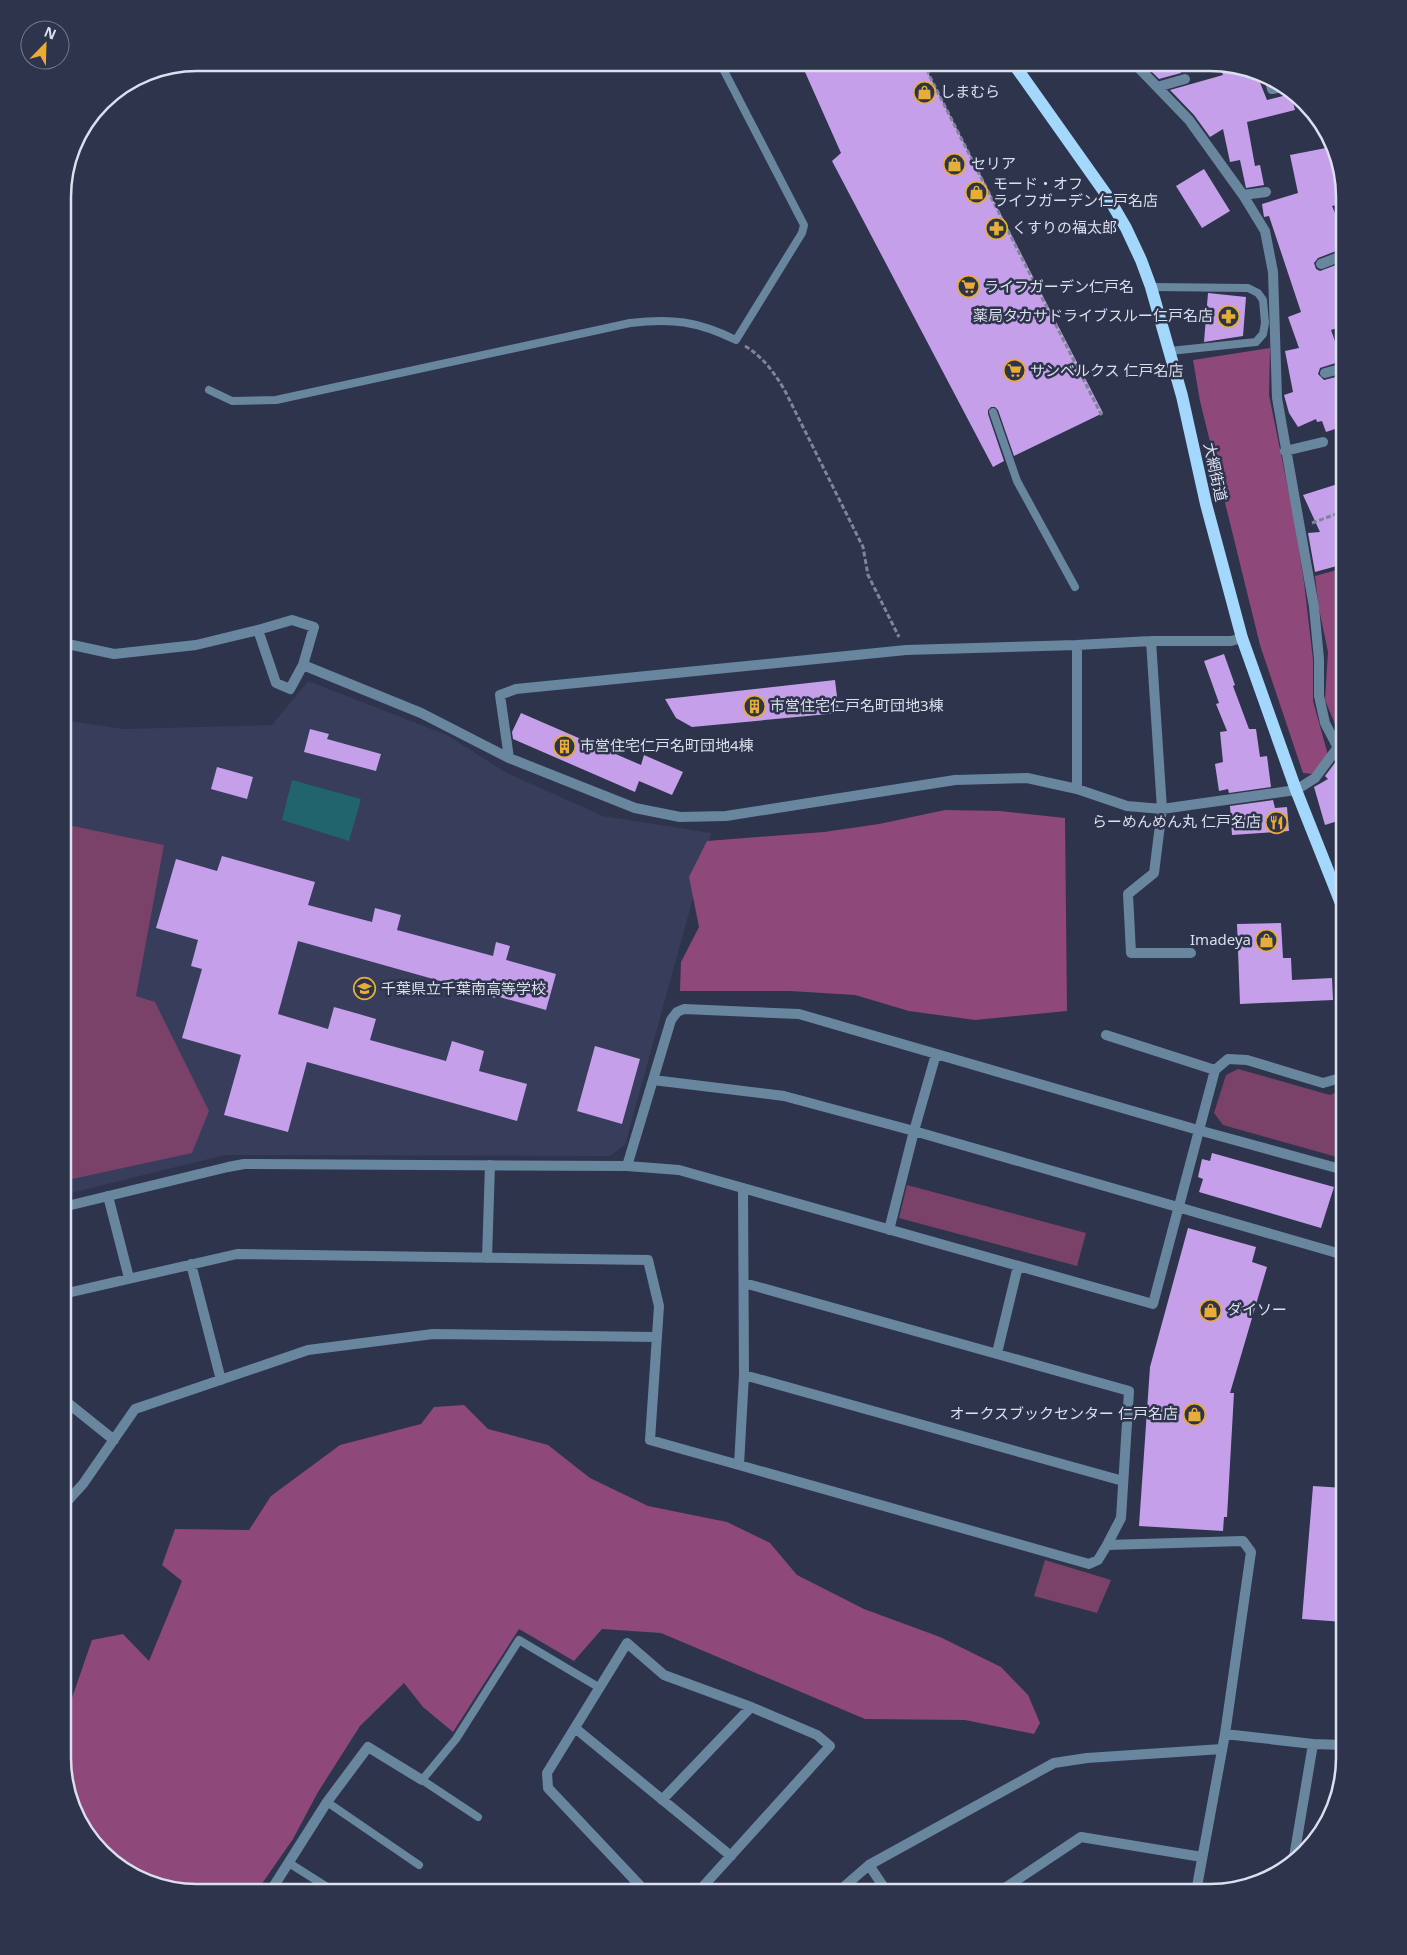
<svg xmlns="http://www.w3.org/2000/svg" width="1407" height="1955" viewBox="0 0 1407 1955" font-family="'Noto Sans','Noto Sans JP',sans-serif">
<rect width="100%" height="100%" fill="#2e344b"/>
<path fill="#373d5b" d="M308,681L447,735L507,773L603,816L711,833L625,1145L610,1156L225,1155L63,1195V720L124,729L272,725Z"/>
<path fill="#7a4268" d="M63,824L164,845L136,996L155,1002L209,1111L192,1153L63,1181Z
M1238,1069L1330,1095L1344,1089V1159L1223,1125L1214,1113L1226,1075Z
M907,1185L1086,1233L1077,1266L899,1218Z
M1045,1560L1111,1580L1097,1613L1034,1596Z"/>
<path fill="#8e4879" d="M1270,348L1269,395L1293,513L1304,582L1313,660V701L1328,755L1312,774L1303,773L1260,645L1200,401L1193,360Z
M1344,568V729L1340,736L1325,700L1328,652L1319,609L1315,576Z
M945,810L1000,811L1065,818L1067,1011L975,1020L909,1011L855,995L790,991H680L681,962L699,927L689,877L707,841L824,832L879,824Z
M464,1405L488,1429L548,1445L590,1478L648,1506L727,1522L770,1543L797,1575L864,1609L940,1637L1001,1667L1028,1695L1040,1723L1034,1734L965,1720L865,1719L661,1633L602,1629L574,1661L519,1629L453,1732L423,1707L404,1683L360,1726L318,1792L293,1839L261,1885L258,1892H189L130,1874L81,1825L63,1757V1724L92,1640L123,1634L149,1661L182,1581L162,1565L175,1529L249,1530L271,1496L340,1445L421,1424L434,1407Z"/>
<path fill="#21646d" d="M292,780L361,799L349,841L282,820Z"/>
<path fill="#c59fea" d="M801,63H923L1103,413L1014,456L998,410L995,407H991L988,410V414L1004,461L993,467L832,161L841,153Z
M1143,63H1178L1181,73L1159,79Z
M1218,63L1257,75L1267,100L1291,94L1295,110L1247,122L1255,166L1260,165L1264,185L1246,188L1240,160L1230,162L1223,129L1210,137L1194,115L1170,90L1223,75Z
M1331,147L1344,198V203L1332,206L1344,233V248L1318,258L1314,263L1316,269L1320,271L1344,262V326L1331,330L1342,361L1323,367L1320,368L1318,374L1324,380L1344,375V426L1326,432L1322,421L1317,422L1316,419L1298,427L1289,413L1284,395L1293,392L1285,351L1299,348L1288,317L1301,312L1269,216L1264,217L1262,204L1298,193L1290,155Z
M1204,169L1230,211L1202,228L1176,186Z
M1208,293L1246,297L1243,336L1204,342Z
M1344,482V564L1315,572L1308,533L1320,532L1303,495Z
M1224,654L1235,685L1233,686L1249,729H1256L1260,757L1267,756L1271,787L1229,793L1228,789L1219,791L1215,764L1223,762L1220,732L1227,731L1216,704L1219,703L1204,661Z
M835,680L839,713L692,727L676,718L665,699Z
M521,713L641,765L644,755L683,772L672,795L639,781L635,792L513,739L512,732Z
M310,729L329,734L327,739L381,754L376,771L304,752Z
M1337,760L1342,774L1344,773V819L1325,825L1314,787L1328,779L1325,776Z
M217,767L253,777L247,799L211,789Z
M1273,800L1275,808L1287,807L1289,831L1232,835L1230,806Z
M222,856L315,882L308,905L372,922L375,908L401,915L397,930L493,956L496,942L510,946L506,960L556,974L546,1010L496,996L495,998L482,994L483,993L298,941L278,1014L328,1029L334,1007L359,1014L376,1019L370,1040L446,1061L452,1041L484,1051L479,1071L527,1084L517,1121L307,1062L288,1132L224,1115L241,1055L182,1038L202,969L191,966L198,940L156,928L176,859L217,871Z
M1281,923L1283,958H1291L1292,980L1332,978L1333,1000L1240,1004L1237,924Z
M595,1046L640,1059L622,1124L577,1111Z
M1212,1153L1334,1187L1321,1228L1199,1192L1203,1179L1198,1177L1202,1159L1210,1161Z
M1188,1228L1256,1247L1252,1262L1267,1267L1230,1393H1234L1227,1517H1224L1223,1531L1139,1526L1150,1367Z
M1313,1486L1344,1488V1622L1302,1619Z"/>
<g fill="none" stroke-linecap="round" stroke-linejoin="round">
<path stroke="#7f8497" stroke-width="3" stroke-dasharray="5 2.5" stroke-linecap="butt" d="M923,63L1102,416
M745,346C763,357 773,371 784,389L863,547L868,575L899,637
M1312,523L1344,511"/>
<path stroke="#68879f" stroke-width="8" d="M1151,287L1248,288L1258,293L1263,300L1265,323L1263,334L1256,342L1170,351
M209,390L232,401L276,400L630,323C672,318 697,321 736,340L802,233L804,225L720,63
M993,412L1017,481L1075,587
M327,1802L419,1865
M478,1817L422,1780L456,1739L519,1640L600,1688
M289,1863L335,1892"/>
<path stroke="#68879f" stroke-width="10" d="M1134,63L1189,120L1243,195L1265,231L1273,272L1277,398L1314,607L1319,659V696L1325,723L1338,748L1344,757
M1269,78L1272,89L1283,87
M1157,87L1185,79
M1243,195L1266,192
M1321,264L1344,255
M1325,373L1344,368
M1285,451L1323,442
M292,620L314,627L303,665L290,689L276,683L258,630Z
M1151,641L1162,809L1154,873L1128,894L1131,953H1191
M1077,645V789
M303,665L421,713L509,758L635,808L680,817L726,816L955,780L1027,778L1077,789L1127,806L1162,809L1296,790L1315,778L1344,739
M509,758L500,695L516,689L906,650L1077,645L1151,641H1231L1242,638
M1106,1035L1215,1070
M653,1080L784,1096L914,1131L1344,1255
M1198,1130L799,1014L684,1009L677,1012L671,1020L627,1166L679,1170L1153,1304L1215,1070L1228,1059L1247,1060L1323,1083L1344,1077
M743,1188L744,1375L739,1465L1089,1564L1098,1560L1107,1545L1121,1518L1129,1391L744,1283
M108,1196L129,1278
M889,1230L914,1131L936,1054
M487,1258L490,1165
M191,1264L221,1380
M63,1294L237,1254L648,1260L659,1306L650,1440L739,1465
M997,1353L1018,1266
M744,1375L1123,1481
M63,1399L114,1440
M63,1506L83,1484L135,1409L308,1350L433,1334L657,1337
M1107,1545L1243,1541L1251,1552L1225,1734L1196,1892
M575,1728L731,1856
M1225,1734L1313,1744L1344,1745
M662,1800L751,1707
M1294,1857L1313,1744
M869,1865L887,1892
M270,1892L327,1802L368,1747L422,1780
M646,1892L548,1788L547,1773L627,1643L664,1675L751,1707L817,1735L830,1746L698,1892
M838,1892L869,1865L1054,1763L1087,1758L1222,1749
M999,1892L1081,1837L1202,1857"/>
<path stroke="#68879f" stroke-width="10" d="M63,643L114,654L196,645L258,630
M1198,1130L1344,1170
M63,1207L228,1167L244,1164L627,1166"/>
<path stroke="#a3d7fe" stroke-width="12" d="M1013,63L1108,197L1126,228L1141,260L1151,287L1182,396L1206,504L1242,638L1296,790L1344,911"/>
</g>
<defs>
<symbol id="shop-ring" viewBox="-11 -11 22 22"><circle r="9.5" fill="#2e344b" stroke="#e8ac37" stroke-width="1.5"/><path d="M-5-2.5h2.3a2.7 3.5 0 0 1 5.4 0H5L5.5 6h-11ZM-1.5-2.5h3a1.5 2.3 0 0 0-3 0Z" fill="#e8ac37"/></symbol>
<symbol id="pharmacy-ring" viewBox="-11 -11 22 22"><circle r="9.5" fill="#2e344b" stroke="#e8ac37" stroke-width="1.5"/><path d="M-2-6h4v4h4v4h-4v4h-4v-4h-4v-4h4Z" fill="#e8ac37"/></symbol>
<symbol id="supermarket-ring" viewBox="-11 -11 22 22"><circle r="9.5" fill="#2e344b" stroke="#e8ac37" stroke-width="1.5"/><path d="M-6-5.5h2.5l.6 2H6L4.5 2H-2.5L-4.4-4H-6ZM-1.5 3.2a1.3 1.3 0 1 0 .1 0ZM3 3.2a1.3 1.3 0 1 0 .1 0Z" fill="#e8ac37"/></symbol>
<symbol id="building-ring" viewBox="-11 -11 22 22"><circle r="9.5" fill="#2e344b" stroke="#e8ac37" stroke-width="1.5"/><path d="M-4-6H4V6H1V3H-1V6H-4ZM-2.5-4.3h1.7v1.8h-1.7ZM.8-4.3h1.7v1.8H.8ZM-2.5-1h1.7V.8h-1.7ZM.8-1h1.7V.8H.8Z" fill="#e8ac37"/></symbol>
<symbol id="restaurant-ring" viewBox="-11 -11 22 22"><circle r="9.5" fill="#2e344b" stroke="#e8ac37" stroke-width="1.5"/><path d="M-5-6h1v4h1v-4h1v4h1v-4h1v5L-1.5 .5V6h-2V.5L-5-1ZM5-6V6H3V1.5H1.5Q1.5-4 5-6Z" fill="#e8ac37"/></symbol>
<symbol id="school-ring" viewBox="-11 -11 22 22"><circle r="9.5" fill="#2e344b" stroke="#e8ac37" stroke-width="1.5"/><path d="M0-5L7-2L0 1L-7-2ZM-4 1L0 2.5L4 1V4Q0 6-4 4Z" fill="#e8ac37"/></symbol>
</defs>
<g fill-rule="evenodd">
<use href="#shop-ring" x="912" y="80" width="25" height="25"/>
<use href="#shop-ring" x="942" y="152" width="25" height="25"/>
<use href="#shop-ring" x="964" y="180" width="25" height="25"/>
<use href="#pharmacy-ring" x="984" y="216" width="25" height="25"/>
<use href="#supermarket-ring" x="956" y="274" width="25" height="25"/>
<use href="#pharmacy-ring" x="1216" y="304" width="25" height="25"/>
<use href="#supermarket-ring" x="1002" y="358" width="25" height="25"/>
<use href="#building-ring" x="742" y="694" width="25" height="25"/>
<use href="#building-ring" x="552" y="734" width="25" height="25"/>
<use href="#restaurant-ring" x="1264" y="810" width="25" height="25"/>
<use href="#shop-ring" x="1254" y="928" width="25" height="25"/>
<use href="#school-ring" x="352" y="976" width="25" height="25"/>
<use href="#shop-ring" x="1198" y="1298" width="25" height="25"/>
<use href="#shop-ring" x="1182" y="1402" width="25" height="25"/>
</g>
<g text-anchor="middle" stroke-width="5" stroke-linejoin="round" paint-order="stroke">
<g font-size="15" fill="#dbdfee" stroke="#2e344b" text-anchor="start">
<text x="940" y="97">しまむら</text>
<text x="971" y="169">セリア</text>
<text x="993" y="189">モード・オフ<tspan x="993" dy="17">ライフガーデン仁戸名店</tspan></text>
<text x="1012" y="233">くすりの福太郎</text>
<text x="984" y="292">ライフガーデン仁戸名</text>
<text x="1213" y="321" text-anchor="end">薬局タカサドライブスルー仁戸名店</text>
<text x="1030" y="376">サンベルクス 仁戸名店</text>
<text x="770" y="711">市営住宅仁戸名町団地3棟</text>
<text x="580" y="751">市営住宅仁戸名町団地4棟</text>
<text x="1261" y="827" text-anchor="end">らーめんめん丸 仁戸名店</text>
<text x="1251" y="945" text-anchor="end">Imadeya</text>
<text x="381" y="994">千葉県立千葉南高等学校</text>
<text x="1227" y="1315">ダイソー</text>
<text x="1178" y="1419" text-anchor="end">オークスブックセンター 仁戸名店</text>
</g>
<g font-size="15" fill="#dbdfee" stroke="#2e344b">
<text transform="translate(1215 472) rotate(78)" y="5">大網街道</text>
</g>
</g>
<path d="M0 0H1407V1955H0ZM197 71H1210A126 126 0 0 1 1336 197V1758A126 126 0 0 1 1210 1884H197A126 126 0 0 1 71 1758V197A126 126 0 0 1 197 71Z" fill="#2e344b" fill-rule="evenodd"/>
<path fill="none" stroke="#dbdfee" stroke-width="2.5" d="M197 71H1210A126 126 0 0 1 1336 197V1758A126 126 0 0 1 1210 1884H197A126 126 0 0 1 71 1758V197A126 126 0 0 1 197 71Z"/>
<g transform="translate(45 45) rotate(23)"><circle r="24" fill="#2e344b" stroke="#73788c"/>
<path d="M0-4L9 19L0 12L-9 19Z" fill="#e8ac37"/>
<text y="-8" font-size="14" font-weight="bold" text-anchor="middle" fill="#dbdfee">N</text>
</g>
</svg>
